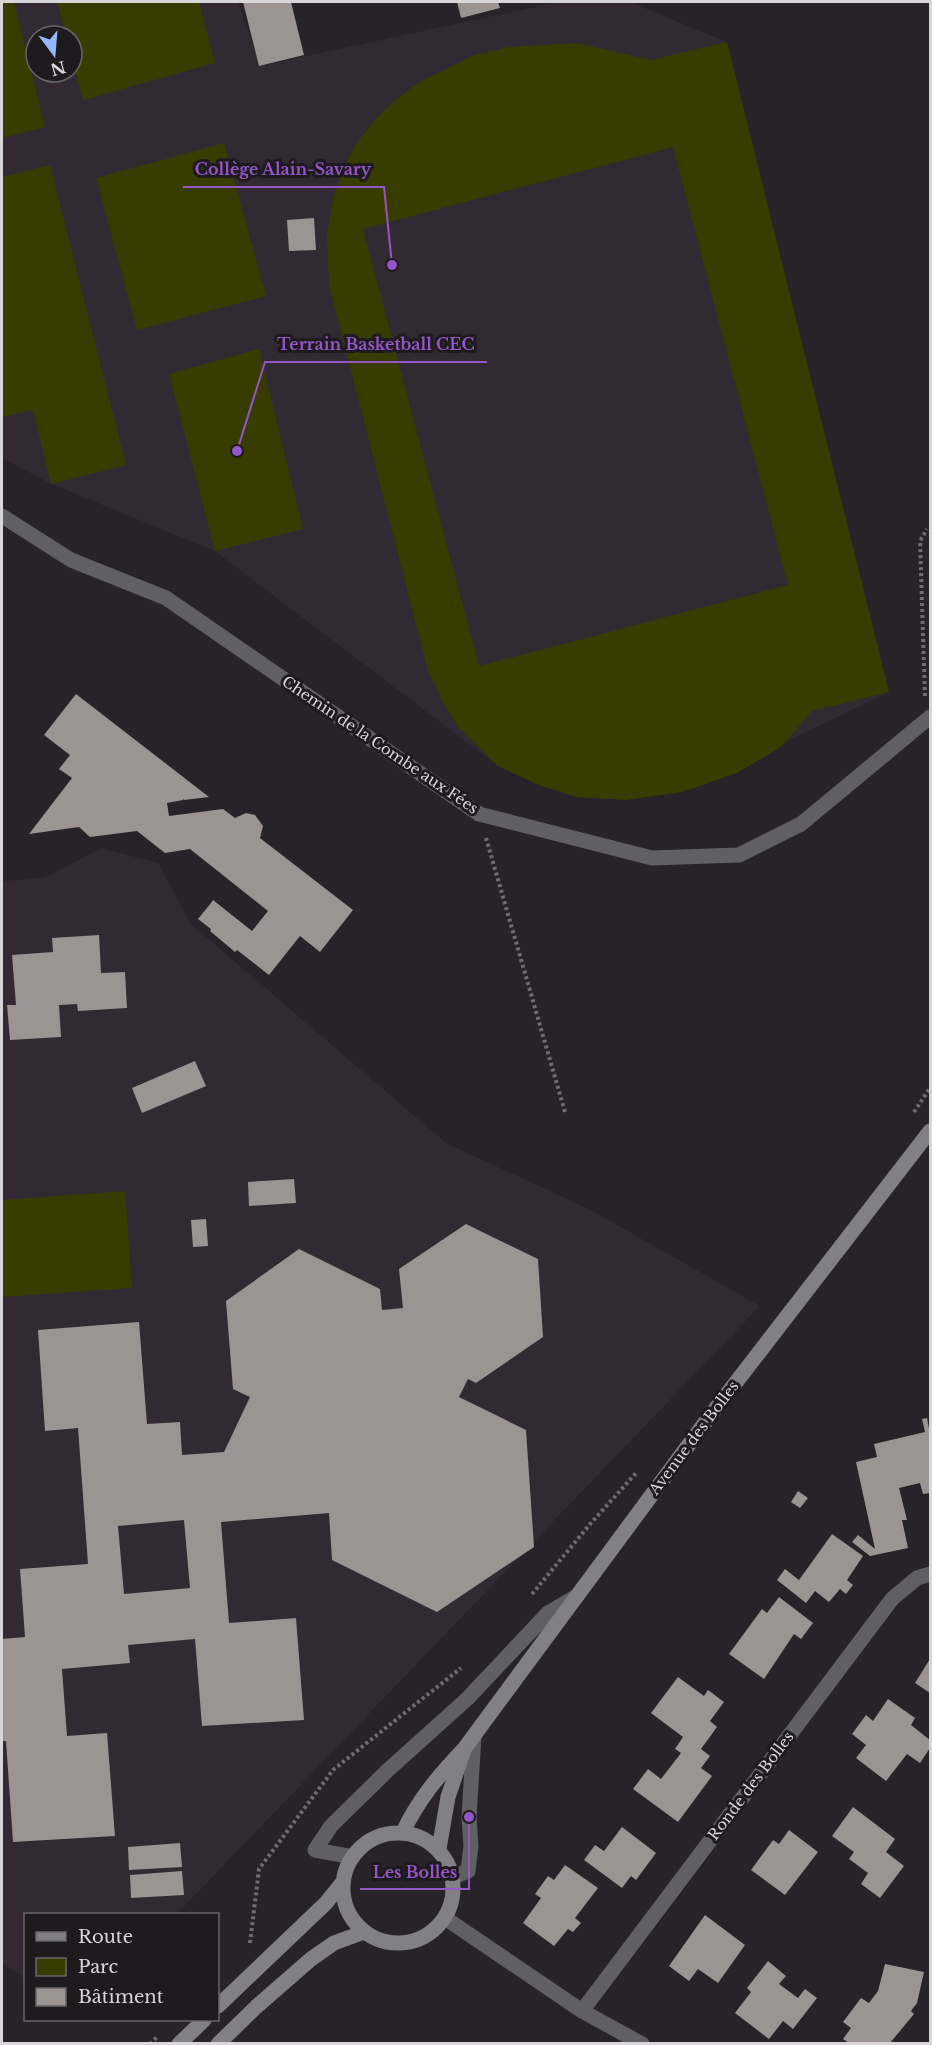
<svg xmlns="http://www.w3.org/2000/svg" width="932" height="2045" viewBox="0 0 932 2045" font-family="'Libre Baskerville',serif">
<rect width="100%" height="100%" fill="#272328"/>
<path fill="#322933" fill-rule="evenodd" d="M2,2H238L260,66L558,2H630L727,42L889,692L682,792L498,766L215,551L51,484L2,458ZM36,36H72V72H36Z
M101,848L158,863L191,924L446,1143L589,1209L760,1306L177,1914H26L25,1979L2,1962V881L44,878Z"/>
<path fill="#393c00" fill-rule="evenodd" d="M2,2H14L45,127L2,138Z
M57,2H199L215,63L83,100L72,58V36H66Z
M727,42L889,692L812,711L781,747L737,773L682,792L626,800L576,797L536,784L498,766L459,728L444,704L428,671L329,285L327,235L334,195L343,169L355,145L375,120L395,100L421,81L475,55L509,47L577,43L651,60ZM673,147L788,585L479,666L363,229Z
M224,143L266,296L137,330L96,178Z
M50,165L126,465L51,484L33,410L2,417V177Z
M259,349L303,529L215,551L169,374Z
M125,1191L132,1288L2,1297V1200Z"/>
<path fill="#9c9393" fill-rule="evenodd" d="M243,2H291L304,55L259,66Z
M457,2H498L500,8L461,18Z
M314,218L316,250L289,251L287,220Z
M76,694L209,797L184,800V799L183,800L167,803L169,816L223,809L235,818L246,813L255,815L263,826L260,838L353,910L320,952L300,936L269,975L237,950L235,952L210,931L211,929L198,919L211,903L213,900L252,931L268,911L190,849L165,853L137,831L90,837L79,827L29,834L72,778L59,769L70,755L44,735Z
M99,935L101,973L125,972L127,1008L78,1011L77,1004L59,1005L61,1037L10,1040L7,1005H16L12,955L53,952L52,938Z
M195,1061L206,1086L142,1113L132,1088Z
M294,1179L296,1203L249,1206L248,1182Z
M206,1219L208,1246L193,1247L191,1220Z
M466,1224L538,1259L543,1337L476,1383L468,1379L459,1397L526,1430L534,1547L437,1612L332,1560L329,1513L221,1522L229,1623L296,1618L304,1720L202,1726L195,1639L128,1645L130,1663L62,1669L67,1736L107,1733L115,1836L13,1842L6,1741H2V1639L25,1637L20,1569L88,1564L78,1428L45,1431L38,1330L139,1322L147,1424L180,1422L182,1455L224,1452L250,1397L233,1389L226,1301L299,1249L380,1289L382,1310L403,1308L399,1269ZM184,1520L190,1588L124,1594L118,1526Z
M927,1418L930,1434V1493L923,1494L920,1483L899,1488L907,1520H902L908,1548L870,1556L852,1542L858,1535L875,1549L856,1462L877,1457L874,1444L925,1432L922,1419Z
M798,1491L808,1498L800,1508L791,1502Z
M832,1534L863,1556L847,1580L853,1585L846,1594L840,1589L829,1602L815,1591L806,1603L777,1580L785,1569L799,1580Z
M779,1597L813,1623L801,1639L794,1634L764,1679L729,1654L762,1609L767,1613Z
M930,1659V1693L915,1683Z
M678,1677L704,1696L708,1690L724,1702L710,1721L717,1727L701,1749L710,1756L701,1768L712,1776L678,1822L633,1789L648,1769L661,1779L681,1753L675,1749L683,1737L651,1713Z
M888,1699L915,1718L911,1725L930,1740V1748L920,1763L907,1754L886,1781L856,1758L866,1745L852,1734L866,1715L873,1721Z
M853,1807L895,1839L886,1852L904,1866L880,1898L861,1884L868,1873L849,1859L854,1852L832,1836Z
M622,1827L656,1853L636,1880L631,1876L622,1888L584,1860L595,1845L604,1851Z
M789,1830L818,1852L785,1895L751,1870L773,1840L779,1844Z
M180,1843L182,1867L129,1870L128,1847Z
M565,1865L598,1888L575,1918L581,1923L573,1932L568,1929L554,1946L523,1923L541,1898L535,1894L548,1876L554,1880Z
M182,1871L184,1895L131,1898L130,1875Z
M705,1915L745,1945L718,1983L698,1969L689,1981L669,1966Z
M768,1961L786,1976L779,1984L798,1998L805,1989L817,1998L793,2029L783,2021L769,2039L735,2013L751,1992L747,1988Z
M885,1964L924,1972L917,2003L911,2011L914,2014L890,2043H849L843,2039L851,2028L843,2022L861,1998L869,2003L878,1991Z"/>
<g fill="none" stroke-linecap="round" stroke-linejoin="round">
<path stroke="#706d71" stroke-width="4" stroke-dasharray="3 3" stroke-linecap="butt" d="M925,696L920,541L927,529
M486,838L565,1112
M914,1112L930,1088
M532,1594L591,1523L637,1472
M250,1943L259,1869L333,1770L461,1668
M150,2044L157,2037"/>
<path stroke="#606063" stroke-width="15" d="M353,1857L315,1850L331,1826L388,1770L467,1699L548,1613L577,1596
M453,1877L468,1871L471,1846L469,1817L474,1736"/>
<path stroke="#606063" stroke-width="15" d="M2,516L71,560L166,598L479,814L652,858L739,855L801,824L930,717
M445,1918L582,2011L642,2044
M582,2011L892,1599L917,1578L930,1574"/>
<path stroke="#818185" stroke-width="15" d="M403,1832C418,1800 439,1775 464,1749L710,1416L930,1131
M343 1888a55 55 0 1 1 110 0a55 55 0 1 1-110 0Z
M439,1849L448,1797L463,1753
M218,2006L326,1903L343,1882
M179,2044L204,2020
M218,2044L256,2007L311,1959L334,1943L364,1932"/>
</g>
<g text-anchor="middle" stroke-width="6" stroke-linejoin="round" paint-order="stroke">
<g font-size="15" fill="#d8d6d9" stroke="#1e1a1e">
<text transform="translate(380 745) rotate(34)" y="5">Chemin de la Combe aux Fées</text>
<text transform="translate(694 1438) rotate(-53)" y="5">Avenue des Bolles</text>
<text transform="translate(751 1786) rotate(-53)" y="5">Ronde des Bolles</text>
</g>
</g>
<path fill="none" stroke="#9256c6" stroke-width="2" d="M392 265L384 187H183M237 451L265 362H487M469 1817L469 1889H360"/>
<g fill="#9256c6" stroke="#1e1a1e" stroke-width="2">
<circle cx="392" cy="265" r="6"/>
<circle cx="237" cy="451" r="6"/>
<circle cx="469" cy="1817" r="6"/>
</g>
<g font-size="16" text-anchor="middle" font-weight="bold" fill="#9256c6" stroke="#1e1a1e" stroke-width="6" stroke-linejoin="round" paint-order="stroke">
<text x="283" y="175">Collège Alain-Savary</text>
<text x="376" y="350">Terrain Basketball CEC</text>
<text x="415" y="1878">Les Bolles</text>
</g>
<rect width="932" height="2045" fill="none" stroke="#d8d6d9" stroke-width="6"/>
<rect x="24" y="1913" width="195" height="108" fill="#1e1a1e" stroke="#686569" stroke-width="1.5"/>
<rect x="36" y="1932" width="30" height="9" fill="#818185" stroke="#686569" stroke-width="1.5"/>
<text x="78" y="1943" font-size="18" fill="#d8d6d9">Route</text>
<rect x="36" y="1958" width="30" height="18" fill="#393c00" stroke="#686569" stroke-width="1.5"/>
<text x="78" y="1973" font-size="18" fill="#d8d6d9">Parc</text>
<rect x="36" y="1988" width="30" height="18" fill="#9c9393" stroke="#686569" stroke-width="1.5"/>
<text x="78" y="2003" font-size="18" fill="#d8d6d9">Bâtiment</text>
<g transform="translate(54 54) rotate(164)"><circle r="28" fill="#1e1a1e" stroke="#686569" stroke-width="1.5"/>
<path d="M0-4.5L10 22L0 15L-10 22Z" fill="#94b7fd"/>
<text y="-9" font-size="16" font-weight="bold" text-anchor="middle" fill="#d8d6d9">N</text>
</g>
</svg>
